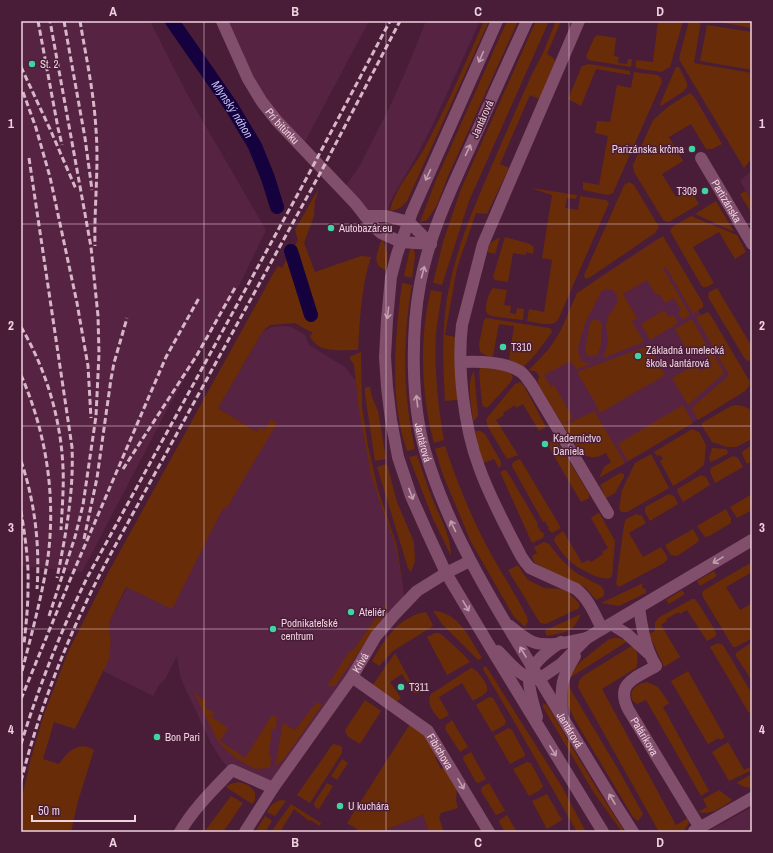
<svg xmlns="http://www.w3.org/2000/svg" width="773" height="853" viewBox="0 0 773 853" font-family="'Archivo Narrow',sans-serif">
<rect width="100%" height="100%" fill="#491d37"/>
<path fill="#572342" d="M21,21H150L187,94L266,230L240,284L170,404L82,572L21,566Z
M222,21H369L302,147L277,121Z
M426,21H480L433,124L416,157L391,200L386,216H365L343,190L359,167L391,104L408,66Z
M752,170V201L740,181Z
M657,239L745,391L619,467L613,455L580,445L535,370L594,281Z
M283,326L291,327L305,335L309,345L345,367L356,381L368,459L384,514L395,545L402,579L405,603L273,788L227,767L221,759L211,743L185,688L180,675L177,656L165,679L159,685L153,696L103,671L109,659L111,639L109,633V623L127,587L169,607L257,432L218,408L263,331L272,327Z
M752,807V832H707Z
M423,815L429,832H380Z"/>
<path fill="#692c08" d="M484,21H489L407,201C402,207 398,210 390,211C394,191 414,167 424,149C446,108 465,64 484,21Z
M507,21H518L448,176L437,205L427,220L420,222L436,180Z
M536,21H549L469,201L442,285L433,283L443,242L461,189Z
M556,21H561L547,54L552,57L555,60L554,64L539,99L530,95L500,164L509,168L487,214L476,213L457,268L445,335L455,337L457,400L445,401C443,362 441,322 450,283C459,241 476,202 493,163C506,133 519,103 532,74L543,53Z
M658,21H683L670,67L661,72L636,68V60L653,62Z
M689,21H701L694,63L752,73V158L744,168L680,61L679,58Z
M713,21H752V28Z
M707,25L752,32V70L700,61Z
M597,35L616,38L614,56L619,57L618,63L627,64L628,59H632L631,67L588,60L586,56L594,38Z
M589,64L630,71V75L596,69L581,106L568,99L582,66Z
M676,67H679L687,83V87L684,91L661,106L660,104Z
M634,72L658,75L661,78L662,82L613,193L608,195L583,190V182L599,185L608,136L595,133L597,121L610,122L617,85L631,88Z
M690,93L695,98L722,144L712,149H706L691,124L669,137L683,161L662,174L676,197L690,189L699,204L669,222L664,221L634,172L633,165L653,120L669,106Z
M629,182L634,185L659,227L655,233L592,276L586,279L584,276L585,273L622,190L624,185Z
M319,188L315,201L314,216L304,243L315,272L361,256L371,257C361,287 360,319 358,350C341,349 319,355 310,336L313,333L295,323L270,325L263,331L218,408L257,432L259,427L265,430L271,419L277,423L228,506L222,510L172,609L126,587L109,623V633L111,639L109,659L75,729L54,722L43,759L59,764C67,752 79,740 94,750L78,801L71,832H21V802L31,758L44,714L68,652L109,571L273,274L278,266L282,268L298,240L295,230Z
M531,188L577,195L576,199L567,198L565,208L578,210L580,196L606,200L609,203L558,320C551,328 536,322 527,321L529,309L544,312L552,260L542,258L552,195Z
M746,191L752,201V214L740,194Z
M716,201L734,232L695,214Z
M691,216L737,235L746,252L735,259L719,232L693,247L714,283L707,287H703L701,285L670,231L672,227Z
M663,236L703,303V307L693,314L666,267L663,268L690,315L682,320L678,312L681,310L674,298L665,303L660,294L656,295L647,280L623,294L637,318L632,322L644,342L603,358L608,343L606,325L608,317L616,305L618,297L612,289H604L601,292L586,321L580,340L578,350L581,361L591,364L576,369L571,361L544,375L551,387L554,385L573,418L566,422L568,424L594,411L625,463L599,478L604,467L611,462L606,453H605C597,459 588,458 580,453L538,384V379L540,377L537,372L529,370L549,349L560,332L577,293Z
M500,237L495,254L487,252L490,243Z
M505,237L530,244L534,247L533,254L526,252V255L513,253L508,282L495,280L493,277Z
M382,239C388,250 388,258 386,270C370,265 378,251 382,239Z
M414,248L415,256L412,278L404,276L410,249Z
M402,283L412,285C402,340 403,395 415,449L407,451C389,398 395,338 402,283Z
M493,288L507,290L504,305L511,306L510,313L516,314L517,308L524,309L523,320L491,316C488,314 487,314 486,311C485,306 489,291 493,288Z
M717,288L752,347L751,360L748,361L745,359L708,297L709,292Z
M431,290L442,292C440,307 437,321 436,335C434,370 438,406 444,440L434,443C421,396 419,337 431,290Z
M664,310L669,317L673,315L678,323L650,340L641,324Z
M708,312L710,314L750,382L749,386L745,391L698,420L692,408L729,375L696,317Z
M486,318L549,328L551,329L552,332L535,355L523,367L510,360L509,359L514,326L499,324L493,356L489,357L480,352L479,344L484,320Z
M594,319L598,320L602,324L601,344L598,354C593,358 585,357 585,350L590,323Z
M692,319L707,346L694,353L691,347L687,350L675,329Z
M648,346L665,375L600,413L595,405L596,404L577,372Z
M710,348L724,373L688,405L672,378L696,364L700,371L712,364L705,352Z
M361,352L362,407L368,446L378,490L397,546L402,580L395,545L384,514L371,475L359,410L354,365L349,357Z
M487,364L510,373L513,377L510,383L487,408L483,406L482,404L479,372L481,366Z
M474,371L478,414V416L473,422C472,408 466,382 474,371Z
M520,382L524,386L546,427L539,431L523,404L516,408L515,405L503,413L504,415L496,420L518,455L507,459L488,427L486,420L488,417L515,384Z
M367,387H370L372,397L378,411L386,459L375,461L365,394V388Z
M683,405L693,423L628,461L618,444Z
M736,405L743,406L752,410V439L736,447H727L712,442L702,426V423L731,406Z
M692,429L699,432L706,445L704,465L691,475L673,486L660,461L663,459L660,455L657,456L654,452Z
M475,431H480L485,434L501,462V465L499,468L494,459L483,463L481,459Z
M555,440L557,441L589,494V498L581,502L547,444Z
M752,445V461L747,464L743,456L742,452Z
M445,446C457,482 471,517 489,550C501,573 516,594 527,617L528,621L525,627L514,617L471,542L443,475L435,449Z
M712,448L726,449L728,451L727,454L711,462L709,458Z
M651,454L669,488L627,512H622L619,509L622,490L635,463Z
M417,455C422,470 427,485 433,500C440,518 451,536 451,556L433,519L409,457Z
M733,456L738,458L743,467L715,483L710,472L711,468Z
M520,459L561,528L552,533L548,529L549,528L545,521L543,522L512,466L513,462Z
M387,464L397,502L414,542L415,561L411,572L408,568L377,467Z
M504,470L507,471L538,524L537,525L541,532H543L544,535L543,538L532,543L500,472Z
M620,473L624,474V477L615,493L606,498L600,485Z
M701,475L706,477L710,485L683,502L678,493L677,489Z
M669,494L674,496L678,504L650,521L645,512V507Z
M752,494V510L737,518L730,507Z
M726,509L731,519V523L709,536L705,537L697,526Z
M598,513L600,514L615,541L612,577C604,583 579,569 572,563C565,557 558,548 554,540L555,537L563,531L582,563L589,560L591,562L603,554L602,552L608,548L591,518Z
M636,514L642,516L646,523L629,533L643,557L661,547L667,556V560L664,563L619,587L616,584L624,525L626,519Z
M693,529L699,539L698,542L677,556L671,555L665,545Z
M544,542L549,544L560,558L570,568L578,574L601,586L604,590V596L596,600L585,587L557,575L534,562L532,556L537,553L534,547Z
M752,562V572L726,587L740,610L752,603V638L736,647H733L703,597L702,593L704,590Z
M518,565L524,575L528,580L544,588L561,589L568,592L579,603V608L546,624L540,623L508,570Z
M714,571L717,576L700,586L697,581Z
M643,583L642,587L646,590V593L619,606L601,603Z
M682,590L685,594L669,604L666,600Z
M692,599H695L698,603L716,632V636L707,641L687,610L680,614L679,612L666,619L667,621L661,625L680,657L664,667L649,634L655,631V623L658,618Z
M385,605L386,610L385,614L335,686H327L349,652L354,649Z
M433,611C458,611 470,639 482,658L478,660L442,624Z
M426,612L433,625L430,628L393,651L379,666L372,661C386,638 398,617 426,612Z
M581,614C573,633 566,632 547,636L545,632L546,630Z
M435,633H439L442,635L462,653L470,662L447,675L427,637Z
M614,638H619L628,641L571,677L570,674L579,663L609,639Z
M752,642V681L736,656V653Z
M718,643L723,645L752,694V712L749,713L710,647Z
M633,645C638,653 639,659 636,668L602,689L676,825L688,818L689,823L683,832H659L578,687L579,681L583,676Z
M395,653L413,686L421,682L423,683L419,693H414L402,674L390,682L401,698L396,702L372,686Z
M486,666L562,787L586,832H577L518,728L483,669V668Z
M471,668C477,669 490,686 487,691C485,695 477,698 473,701L462,683L439,697L449,715L442,719H439C433,711 426,704 431,694Z
M688,671L725,737L720,740L719,738L708,744L671,681Z
M566,682L621,774L643,814L638,821L633,817L575,720L567,703Z
M647,682L658,687L669,703L663,707L709,791L701,796L646,700L637,704L632,700C629,688 637,684 647,682Z
M193,691L200,698L207,702L204,706L214,713L212,717L228,728L220,741L245,758L272,715L277,718L276,728L272,730L269,753L271,758L270,768L255,769L237,759L226,750L218,741Z
M489,697L493,698L506,721L505,725L492,732L476,705Z
M365,700L381,711L360,744C354,740 346,738 345,730Z
M317,702L322,705L284,759L275,766L283,723L295,730Z
M543,703L547,705L594,784L625,832H622L594,793L543,707Z
M452,720L468,747L460,752L445,729L446,725Z
M410,724L426,735L440,754L435,757L441,769L447,766L457,785L456,801L458,808L441,813L439,817L444,832H429L423,815L380,832H355L357,829L347,823Z
M509,728L512,730L525,754V756L510,764L494,736L507,729Z
M728,742L744,770L750,767L752,770L729,781L712,752Z
M335,744L340,746L342,747V753L310,803L297,795L332,745Z
M471,752L486,779L478,783L476,782L463,759L464,756Z
M342,759L348,763L337,780L331,776Z
M527,762L531,763L543,786L540,790L529,796L513,769Z
M752,774V788L745,787L736,783Z
M239,782L248,785L255,792V800L252,804L226,787L230,784Z
M327,783L333,786L319,809L315,807L314,803Z
M489,783L505,811L496,815L481,791L482,787Z
M719,790L732,800C721,808 712,815 698,812L707,807L703,799Z
M547,794L561,818L562,820L547,829L532,801Z
M231,796L243,803L223,832H204Z
M283,800L286,801L275,816L267,812C271,805 274,801 283,800Z
M291,804L321,823L320,826L310,820L309,821L294,809L280,832H271Z
M507,815L517,832H505L499,822L500,820Z
M265,816L272,821L265,832H255Z"/>
<g fill="none" stroke-linecap="round" stroke-linejoin="round">
<g stroke="#14013e" stroke-width="14">
<path id="s1" d="M172,21L231,106L255,146L268,178L277,207"/>
<path d="M291,251L311,315"/>
</g>
<g stroke="#814f6b" stroke-width="12">
<path id="s2" d="M222,21L248,79L262,102L277,121L355,203L373,226L381,233L401,242L431,244"/>
<path d="M497,21L412,212L397,254L391,277L387,320L385,357L387,387L391,420L398,457L411,496L427,532L446,573L495,655L603,832"/>
<path id="s3" d="M527,21C508,62 490,102 472,143C451,189 429,235 420,284C411,333 411,403 425,451C447,526 487,593 528,660C557,709 587,758 617,807L633,832"/>
<path d="M579,21L483,244L462,325C457,368 464,427 479,467C490,498 506,527 521,556L525,562L530,568L576,589C589,599 595,615 602,629"/>
<path id="s4" d="M701,158L752,244"/>
<path d="M365,216H386L409,222L431,244"/>
<path d="M461,362C480,361 505,361 521,372C525,375 528,380 531,384L608,513"/>
<path id="s5" d="M639,607C642,628 645,648 656,666C636,678 615,682 628,709L700,828"/>
<path d="M611,624L627,634L648,653"/>
<path d="M510,626C517,632 525,639 533,642C548,648 572,641 587,638"/>
<path d="M498,651C510,663 521,679 539,679L561,664L587,638L752,540"/>
<path id="s6" d="M352,677L428,731L489,832"/>
<path d="M562,714C561,687 560,680 575,656"/>
<path d="M537,717C534,705 529,692 529,680C529,664 549,650 561,642"/>
<path d="M694,831L752,798"/>
<path d="M180,832C194,808 213,790 232,770L273,788"/>
<path id="s7" d="M245,832L273,788L352,677L376,636L395,614L417,591L446,573L470,561"/>
</g>
<path stroke="#d7b7c7" stroke-width="3" stroke-dasharray="6 3" stroke-linecap="butt" d="M38,21L58,128L62,145
M64,21L85,138L92,190
M80,21C86,57 94,93 96,130C99,168 94,207 95,246
M21,67L50,129L76,189
M23,92L36,128L50,177L77,303L88,366L91,418
M29,158L72,447C74,491 66,534 57,578
M21,327C46,369 61,419 63,468C64,488 62,509 61,530
M21,375C46,432 56,495 48,557C42,597 31,636 21,675
M21,461C35,502 40,546 37,589
M123,469L197,355L236,286
M21,511C25,536 29,562 28,588C28,607 26,625 24,644
M84,539L97,478L111,379L114,363L127,318
M49,616L75,537L83,505L96,416L99,354L98,316L91,247L50,21
M21,699L70,580L166,357L199,298
M21,744C39,686 61,630 88,576L305,181L390,21
M21,781C41,703 71,628 109,557L323,168L400,21"/>
</g>
<defs><path id="oneway-shaft" d="M-6 0H5M1.5-3L5.5 0L1.5 3" fill="none" stroke-width="1.6" stroke-linecap="round" stroke-linejoin="round"/></defs>
<g stroke="#c39eb1">
<use href="#oneway-shaft" transform="translate(481 57) rotate(114)"/>
<use href="#oneway-shaft" transform="translate(468 150) rotate(-65)"/>
<use href="#oneway-shaft" transform="translate(428 175) rotate(115)"/>
<use href="#oneway-shaft" transform="translate(423 272) rotate(-75)"/>
<use href="#oneway-shaft" transform="translate(388 313) rotate(96)"/>
<use href="#oneway-shaft" transform="translate(417 401) rotate(-97)"/>
<use href="#oneway-shaft" transform="translate(411 494) rotate(69)"/>
<use href="#oneway-shaft" transform="translate(453 526) rotate(-115)"/>
<use href="#oneway-shaft" transform="translate(718 560) rotate(149)"/>
<use href="#oneway-shaft" transform="translate(466 606) rotate(60)"/>
<use href="#oneway-shaft" transform="translate(523 652) rotate(-121)"/>
<use href="#oneway-shaft" transform="translate(553 751) rotate(58)"/>
<use href="#oneway-shaft" transform="translate(461 784) rotate(60)"/>
<use href="#oneway-shaft" transform="translate(612 799) rotate(-121)"/>
</g>
<path fill="none" stroke="#efd2e0" stroke-width="1" stroke-opacity="0.55" d="M204,21V832M386,21V832M569,21V832M21,224H752M21,426H752M21,629H752"/>
<g fill="#3fd4a2" stroke="#491d37" stroke-width="1.5">
<circle cx="32" cy="64" r="4"/>
<circle cx="692" cy="149" r="4"/>
<circle cx="705" cy="191" r="4"/>
<circle cx="331" cy="228" r="4"/>
<circle cx="503" cy="347" r="4"/>
<circle cx="638" cy="356" r="4"/>
<circle cx="545" cy="444" r="4"/>
<circle cx="351" cy="612" r="4"/>
<circle cx="273" cy="629" r="4"/>
<circle cx="401" cy="687" r="4"/>
<circle cx="157" cy="737" r="4"/>
<circle cx="340" cy="806" r="4"/>
</g>
<g text-anchor="middle" stroke-width="3" stroke-linejoin="round" paint-order="stroke">
<g font-size="11" fill="#efd2e0" stroke="#491d37" text-anchor="start">
<text x="40" y="68">St. 2</text>
<text x="684" y="153" text-anchor="end">Parizánska krčma</text>
<text x="697" y="195" text-anchor="end">T309</text>
<text x="339" y="232">Autobazár.eu</text>
<text x="511" y="351">T310</text>
<text x="646" y="354">Základná umelecká<tspan x="646" dy="13">škola Jantárová</tspan></text>
<text x="553" y="442">Kaderníctvo<tspan x="553" dy="13">Daniela</tspan></text>
<text x="359" y="616">Ateliér</text>
<text x="281" y="627">Podnikateľské<tspan x="281" dy="13">centrum</tspan></text>
<text x="409" y="691">T311</text>
<text x="165" y="741">Bon Pari</text>
<text x="348" y="810">U kuchára</text>
</g>
<g font-size="11" fill="#efd2e0" stroke="#491d37">
<text transform="translate(482 119) rotate(-66)" y="4">Jantárová</text>
<text dy="4" stroke="none"><textPath href="#s2" startOffset="122">Pri bitúnku</textPath></text>
<text dy="4" stroke="none"><textPath href="#s4" startOffset="50">Partizánska</textPath></text>
<text dy="4" stroke="none"><textPath href="#s3" startOffset="444">Jantárová</textPath></text>
<text dy="4" stroke="none"><textPath href="#s7" startOffset="205">Krivá</textPath></text>
<text dy="4" stroke="none"><textPath href="#s3" startOffset="768">Jantárová</textPath></text>
<text dy="4" stroke="none"><textPath href="#s5" startOffset="154">Palárikova</textPath></text>
<text dy="4" stroke="none"><textPath href="#s6" startOffset="117">Fibichova</textPath></text>
</g>
<g font-size="12" font-style="italic" fill="#c0bfed" stroke="#491d37">
<text dy="4" stroke="none"><textPath href="#s1" startOffset="107">Mlynský náhon</textPath></text>
</g>
</g>
<rect width="773" height="853" fill="none" stroke="#491d37" stroke-width="44"/>
<path d="M32 815v6h103v-6" fill="none" stroke="#efd2e0" stroke-width="2"/>
<text x="38" y="815" font-size="12" fill="#efd2e0" stroke="#491d37" stroke-width="3" paint-order="stroke">50 m</text>
<rect x="22" y="22" width="729" height="809" fill="none" stroke="#efd2e0" stroke-width="1.5"/>
<g font-size="13" text-anchor="middle" font-weight="bold" fill="#efd2e0">
<text x="113" y="16">A</text>
<text x="295" y="16">B</text>
<text x="478" y="16">C</text>
<text x="660" y="16">D</text>
<text x="11" y="128">1</text>
<text x="762" y="128">1</text>
<text x="11" y="330">2</text>
<text x="762" y="330">2</text>
<text x="11" y="532">3</text>
<text x="762" y="532">3</text>
<text x="11" y="734">4</text>
<text x="762" y="734">4</text>
<text x="113" y="847">A</text>
<text x="295" y="847">B</text>
<text x="478" y="847">C</text>
<text x="660" y="847">D</text>
</g>
</svg>
